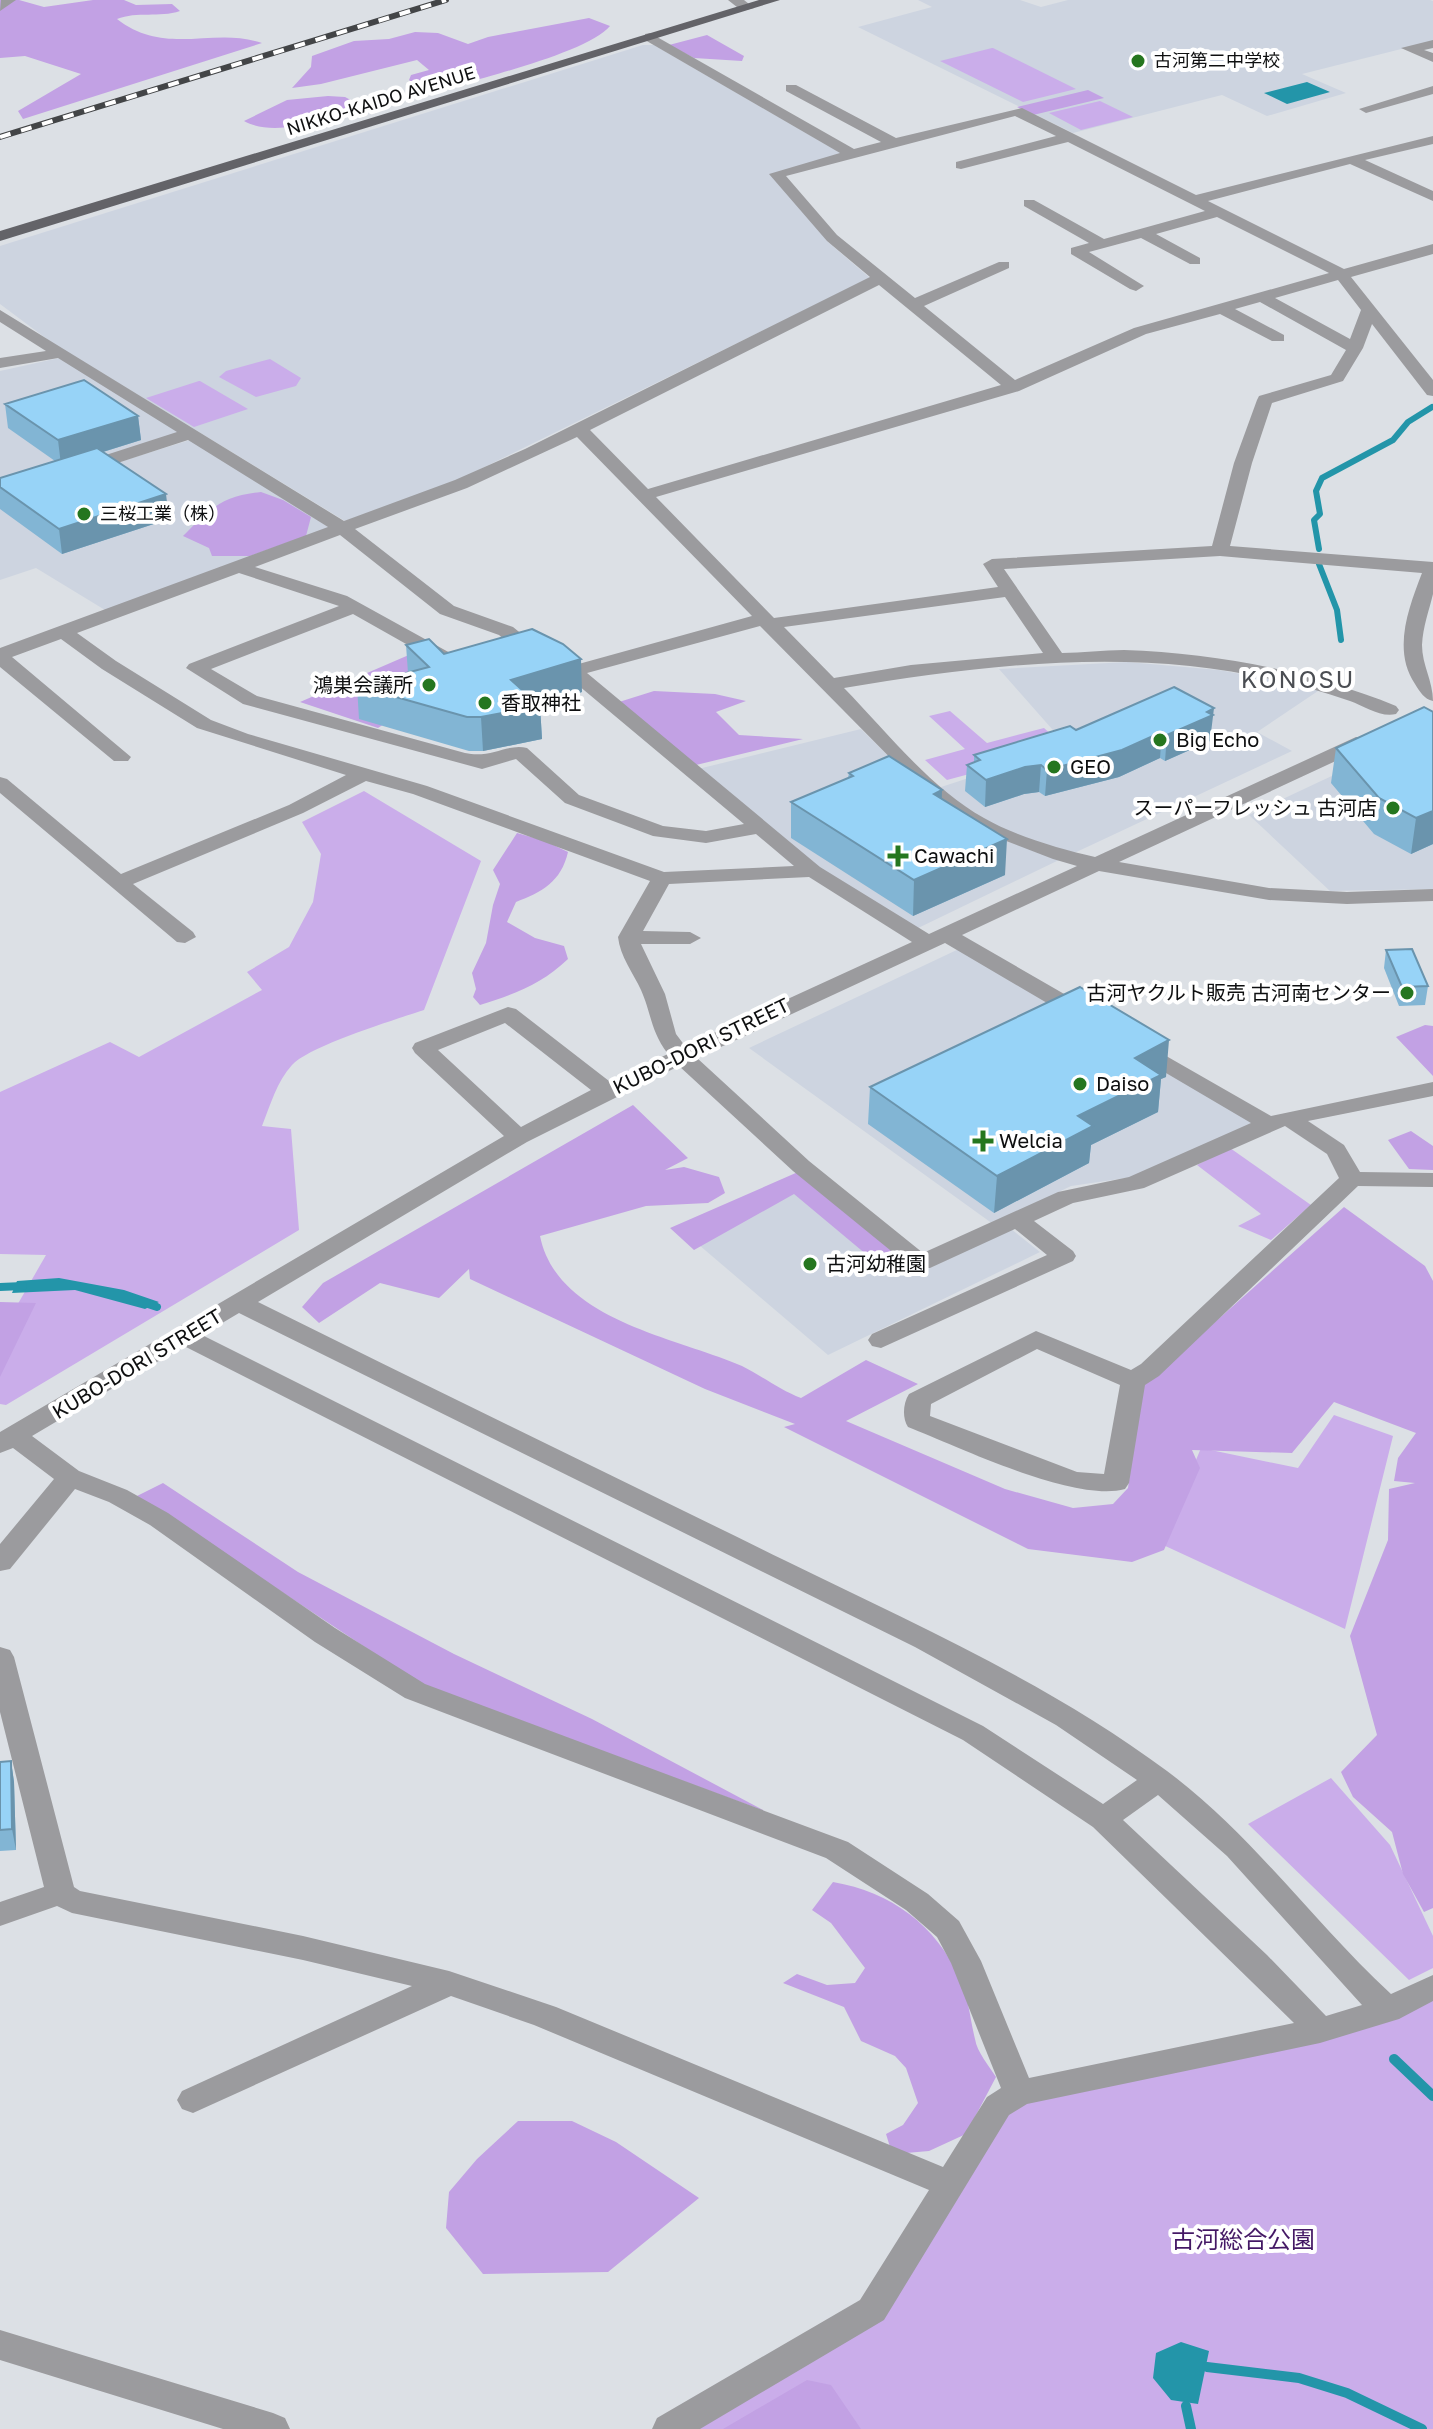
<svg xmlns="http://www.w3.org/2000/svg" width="1433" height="2429" viewBox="0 0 1433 2429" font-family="'Golos Text','Noto Sans JP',sans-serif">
<rect width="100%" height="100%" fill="#dce0e5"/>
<path fill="#cdd4e0" d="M918,0H1020L1041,7L1068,0H1430L1433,1V41L1302,74L1346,93L1267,116L1222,95L1073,133L858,27L932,7Z
M643,45H654L844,155L773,174L801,205L828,242L870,278L458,480L345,521L51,342L0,304V246Z
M59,358L183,433L0,491V371Z
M190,440L330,528L105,610L36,568L0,580V499Z
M1127,662L1219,670L1321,689L1257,732L1292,751L1070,855L982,821L938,788L1067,746L999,669Z
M861,729L924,791L1059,860L914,930L818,870L698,769Z
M1423,733L1433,741V889L1330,891L1249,815Z
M961,948L1256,1122L1133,1177L1071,1186L993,1224L749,1048Z
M796,1182L913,1276L1011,1229L1040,1252L828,1355L685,1233Z"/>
<path fill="#caadea" d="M992,48H993L1076,89L1023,102L940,61Z
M1100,101L1133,117L1081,130L1049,113Z
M270,359L301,378L296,386L256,397L219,377L226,371Z
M199,381H200L248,409L194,427L146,398Z
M950,711L987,743L1044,728L1066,748L947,780L925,760L965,749L929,716Z
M364,791L481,861L424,1010C397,1019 309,1046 292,1065C277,1081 270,1106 262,1126L291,1129L299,1230L6,1405L0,1404V1335L46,1255L0,1254V1092L110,1042L139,1057L262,990L247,972L289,947L313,902L321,854L302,822Z
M1230,1148L1311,1205L1271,1240L1238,1226L1261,1214L1197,1165Z
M1334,1415L1393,1436L1345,1629L1161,1544L1201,1448L1298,1468Z
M1331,1778L1390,1845L1433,1936V1968L1409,1980L1248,1824Z
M1433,1987V2429H669L861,2319L998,2106L1320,2030Z"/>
<path fill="#c2a1e4" d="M0,0H19L44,7L93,0H124L136,5L172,4L180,11C159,18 137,11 117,19C166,57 213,26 262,43L23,119L18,111L81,74L25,56L0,58Z
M589,18L610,26C588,53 476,79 438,91L420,89L409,80L411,75L429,70L417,60L321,84L292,88L311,67L312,56L354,41L389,39L415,32L438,33L468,44L488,37Z
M707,35L744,56L742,61L694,58L669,45Z
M1088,90L1104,98L1033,115L1017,107Z
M328,96L345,97L366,108C333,117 275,139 244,121L287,100Z
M261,492L283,500L311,517L306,536L250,556H212L209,548L183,536C210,509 221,496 261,492Z
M418,651L423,698L378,728L300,702Z
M654,691L715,694L746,701L716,712L739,735L803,739L696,765L619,702Z
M517,833L545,841L568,852C561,882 542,892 516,902L507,922L535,938L564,946L568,959C542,984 515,994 480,1005L473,997L476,989L472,973L486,943L493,905L500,884L493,870Z
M1425,1025L1433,1026V1076L1396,1037Z
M633,1105L688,1158L665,1170L684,1167L719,1177L725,1193L708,1203L646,1206L540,1236C557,1320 675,1337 742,1366C762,1376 780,1390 801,1398L866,1360L918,1384L846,1421L1005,1489L1073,1508L1113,1504L1128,1488L1141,1388L1344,1207L1425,1266L1433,1281V1908L1424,1912L1403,1874L1392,1832L1353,1797L1341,1772L1377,1735L1350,1636L1388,1540L1389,1489L1415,1483L1394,1481L1398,1458L1416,1433L1334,1402L1292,1453L1192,1450L1200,1468L1164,1550L1132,1562L1028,1549L784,1427L795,1424L705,1389L470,1279L469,1269L439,1298L380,1283L319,1323L302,1307L323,1283Z
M1411,1131L1433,1146V1170L1409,1169L1388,1140Z
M798,1172L895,1251L867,1255L794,1194L694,1250L670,1228Z
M0,1302L36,1303L0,1377Z
M163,1483L298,1572L454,1654L592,1719L765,1811L425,1687L137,1496Z
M833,1882C891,1892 936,1925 960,1979C969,1999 970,2019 975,2039C977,2052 989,2066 996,2077L966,2134L929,2151L906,2153L890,2147L886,2134L903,2125L918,2103L906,2068L895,2056L861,2041L844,2007L783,1983L797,1974L827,1985L855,1983L865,1968L831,1923L812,1910Z
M518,2121H572L616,2142L699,2198L608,2272L483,2274L446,2228L449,2192L477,2159Z
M807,2380L831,2385L861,2429H723Z"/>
<path fill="#2395a9" d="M1307,82L1330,92L1287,104L1264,93Z
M59,1278L124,1290L159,1302L145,1309L75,1290L12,1293L17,1281Z
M1181,2342L1209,2351L1198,2404L1171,2400L1153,2378L1156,2353Z"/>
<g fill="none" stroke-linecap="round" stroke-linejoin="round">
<path stroke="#2395a9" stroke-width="6" d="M1319,549L1314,520L1320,514L1316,491L1322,478L1393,440L1408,422L1432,407
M1319,564L1337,610L1341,640"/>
<path stroke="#2395a9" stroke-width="8" d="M0,1287L23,1286
M142,1302L157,1307"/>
<path stroke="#2395a9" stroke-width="10" d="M1394,2059L1433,2096
M1207,2367L1299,2378L1347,2393L1422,2429
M1186,2406L1191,2429"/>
<path fill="#9b9b9e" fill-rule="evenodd" d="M16,0L0,11L1,0Z
M728,0H744L754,8L742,11Z
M650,33L854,149L881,142L786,91V85H796L896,138L1022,108L1196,195L1433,136V144L1365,160L1433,191V201L1350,164L1208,201L1344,269L1433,244V254L1351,277L1433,380V396L1427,395L1372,324L1363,348L1343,381L1272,403L1252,463L1230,546L1433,562C1433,572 1433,584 1433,594C1429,611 1423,626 1422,645C1422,665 1433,681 1433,701C1424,699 1420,692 1415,684C1392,650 1409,607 1422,573L1220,556L1004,569L1062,653C1082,653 1103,650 1124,650C1217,653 1309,671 1396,706L1399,710L1396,714C1381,718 1364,706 1350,701C1298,683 1244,672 1190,666C1076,654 957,669 844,688C887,732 930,788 984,818C1015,836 1060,849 1095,857L1356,737H1370L1373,741L1370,745L1119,862L1269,888L1347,892L1433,889V901L1347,904L1269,900L1099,871L962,935L1092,1010L1095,1015L1092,1020H1076L945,943L697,1058L809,1161L923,1253L1058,1192L1129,1177L1251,1123L1132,1053L1129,1048L1132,1043L1140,1041L1271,1116L1433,1082V1096L1308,1121L1344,1145L1360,1172L1433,1173V1187L1358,1186L1159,1376L1145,1385L1129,1483L1125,1489C1075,1503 959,1447 908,1427C902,1418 903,1403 909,1394L1036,1331L1131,1370L1141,1364L1339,1178L1327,1154L1285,1126L1144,1188L1073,1203L1034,1221L1073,1251L1076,1256L1073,1261L881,1348L872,1346L868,1340L872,1334L1047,1255L1015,1229L930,1268H912L793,1171L679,1066L527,1142L258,1302C433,1389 609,1474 784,1560C915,1624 1050,1684 1167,1771C1253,1835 1313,1922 1391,1994L1433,1975V2001L1399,2019L1320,2043L1027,2104L1009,2115L884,2320L700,2429H652L657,2418L860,2300L929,2190L534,2025L451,1996L193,2113L182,2109L177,2100L182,2091L412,1986L303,1960L72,1913L57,1906L0,1926V1902L44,1887L0,1712V1647L10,1650L14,1657L74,1887L80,1891L303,1936L449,1971L556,2007L943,2167L987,2097L1001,2088L951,1963L937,1937L906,1910L826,1858L405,1698L315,1642L150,1525L109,1502L75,1489L10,1569L0,1571V1544L54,1479L13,1448L0,1453V1432L504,1136L415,1053L412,1048L415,1043L508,1007L516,1009L609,1081L668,1054C650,1030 652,1015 641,990C633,973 620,956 618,937L650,881L413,794L366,781L303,813L133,884L193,932L196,937L185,943L177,942L0,793V777L7,779L121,874L289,805L346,775L197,728L102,669L61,639L12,657L131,757L128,761H114L0,667V648L328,527L188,440L90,472H78L75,468L78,464L177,432L58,358L0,368V358L46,351L0,322V310L344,521L455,480L525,449L870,277L827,241L769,174L840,153L645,40V34ZM1015,116L1056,136L956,162V168L961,169L1068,142L1205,211L1104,239L1034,200H1024V206L1089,243L1071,248V254L1130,289L1136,291L1144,286L1089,252L1141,238L1190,264H1200V258L1156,234L1217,217L1329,273L1134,328L1015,380L924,306L1009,268V262H999L915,298L837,235L786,176ZM1338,280L1361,310L1350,339L1275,298ZM879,285L1001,385L648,489L590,430ZM1260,302L1346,350L1331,375L1259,396L1257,400L1234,463L1212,546L992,559L983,564L998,587L774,618L656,497L1019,391L1146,334L1220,314L1272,341H1284V335L1235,309ZM577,437L752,616L575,665L539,648L513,627L454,606L355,529L467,488ZM340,535L440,614L499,635L525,656L566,675L744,824L706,831L663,826L579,795L527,748C507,743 491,759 465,753L257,696L211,669L353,614L438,662H452L455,658L452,654L347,596L255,567ZM239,573L339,606L189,664L186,668L243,704L482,769L516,759L565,803L653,836L706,843L756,834L794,866L664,872L427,786L248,734L211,720L116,661L77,633ZM1005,597L1043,653L911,665L834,678L784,627ZM760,626L926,794L970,827L1053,859L1077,866L929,934L820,867L587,673ZM809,877L912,942L685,1046L676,1034L665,994L641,944H690L701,938L690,932L643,931L669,884ZM505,1023L591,1090L521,1127L438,1050ZM239,1313L915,1647L1056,1725L1137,1780L1103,1804L983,1726L202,1335ZM184,1346L963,1740L1093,1827L1294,2023L1029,2078L981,1961L959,1921L928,1894L848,1842L425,1684L335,1628L168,1513L127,1490L79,1471L32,1436ZM1037,1349L1120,1385L1104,1474L1077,1472L930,1416L931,1404ZM1158,1795L1227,1856L1362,2005L1326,2016L1267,1955L1123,1820Z
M1433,40V48L1424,50L1433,53V62L1401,48Z
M1433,86V94L1366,113L1359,109Z
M0,2330L273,2413L285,2418L290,2429H223L0,2360Z"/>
<path fill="#636368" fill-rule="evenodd" d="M759,0H780L0,241V231Z"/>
<defs>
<path id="rail" d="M0,137L446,0"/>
</defs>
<use href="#rail" stroke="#434547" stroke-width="6"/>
<use href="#rail" stroke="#fff" stroke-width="4" stroke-dasharray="11" stroke-linecap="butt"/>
</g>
<path fill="#82b5d4" d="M5,404L138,416L141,440L103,452L169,519L62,554L0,509V478L55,461L8,428Z
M406,645L444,654L582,692L540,705L542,739L483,751H469L359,719L357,686L408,673Z
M1174,687L1212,735L1210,741L1165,761L1160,758L1119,777L1045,796L1039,792L1024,794L985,807L965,791L967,765L974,763V755L1076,730Z
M1433,712V844L1411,854L1374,834L1331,783L1336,748Z
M849,773L942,799L1005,875L913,916L791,838V802L848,778Z
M1386,950L1428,986L1425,1005L1399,1006L1384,968Z
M1166,1077L1161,1079L1158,1112L1091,1145L1089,1163L994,1213L868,1124L870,1087Z
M11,1761L14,1782L16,1850L0,1851V1762Z"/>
<path fill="#6a94ad" d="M138,416L141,440L61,465L58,440Z
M166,494L169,519L62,554L59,529Z
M581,659L582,692L537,706H540L542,739L483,751L481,717L511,680Z
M1214,708L1210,741L1165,761L1167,735Z
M1162,732L1160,758L1119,777L1045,796L1047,770Z
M1041,765L1039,792L1024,794L985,807L986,780L1025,767Z
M942,790L941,825L934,794Z
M1433,811V844L1411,854L1416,818Z
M1007,839L1005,875L913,916L914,880Z
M1169,1040L1166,1077L1161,1079L1158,1112L1091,1145L1089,1163L994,1213L997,1176L1078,1116L1135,1058Z
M11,1761L14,1782L16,1850L12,1829Z"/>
<path fill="#97d3f7" stroke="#6a94ad" stroke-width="2" d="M84,380L138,416L58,440L5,404Z
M97,448L166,494L59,529L0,487V478Z
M532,629L563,644L581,659L511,680L540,706L481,717H467L357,686L429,667L406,645L429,639L444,654Z
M1174,687L1214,708L1207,712L1213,715L1167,735L1162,732L1122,750L1047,770L1041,765L1025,767L986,780L967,765L980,760L974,755L1070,726L1076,730Z
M1424,707L1433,712V811L1416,818L1379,798L1336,748Z
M889,756L942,790L934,794L1007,839L914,880L791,802L853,776L849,773Z
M1412,949L1428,986L1402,987L1386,950Z
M1080,987L1169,1040L1135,1058L1161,1075L1078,1116L1093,1126L997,1176L870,1087Z
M11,1761L12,1829L0,1830V1762Z"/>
<g fill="#25761f" stroke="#fff" stroke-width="3">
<circle cx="1138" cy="61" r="8"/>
<circle cx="84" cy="514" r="8"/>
<circle cx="429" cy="685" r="8"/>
<circle cx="485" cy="703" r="8"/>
<circle cx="1160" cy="740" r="8"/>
<circle cx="1054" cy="767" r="8"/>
<circle cx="1393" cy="808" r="8"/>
<path d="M894 844h8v8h8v8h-8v8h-8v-8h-8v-8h8z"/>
<circle cx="1407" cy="993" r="8"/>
<circle cx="1080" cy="1084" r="8"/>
<path d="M979 1129h8v8h8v8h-8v8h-8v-8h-8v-8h8z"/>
<circle cx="810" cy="1264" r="8"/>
</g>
<g text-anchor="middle" stroke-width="8" stroke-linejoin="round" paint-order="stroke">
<g font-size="18" fill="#0e0f10" stroke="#fff" text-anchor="start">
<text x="1154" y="67">古河第二中学校</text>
<text x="100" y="520">三桜工業（株）</text>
</g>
<g font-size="18" fill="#0e0f10" stroke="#fff">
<text transform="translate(381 101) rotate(-17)" y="6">NIKKO-KAIDO AVENUE</text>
</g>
<g font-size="20" fill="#0e0f10" stroke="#fff" text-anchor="start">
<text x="413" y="692" text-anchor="end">鴻巣会議所</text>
<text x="501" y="710">香取神社</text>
<text x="1176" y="747">Big Echo</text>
<text x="1070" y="774">GEO</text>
<text x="1377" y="815" text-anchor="end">スーパーフレッシュ 古河店</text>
<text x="914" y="863">Cawachi</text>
<text x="1391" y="1000" text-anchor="end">古河ヤクルト販売 古河南センター</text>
<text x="1096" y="1091">Daiso</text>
<text x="999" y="1148">Welcia</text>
<text x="826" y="1271">古河幼稚園</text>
</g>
<g font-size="20" fill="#0e0f10" stroke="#fff">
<text transform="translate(701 1046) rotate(-26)" y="7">KUBO-DORI STREET</text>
<text transform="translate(137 1364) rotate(-31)" y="7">KUBO-DORI STREET</text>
</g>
<g font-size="24" letter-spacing="2" fill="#4b4e53" stroke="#fff">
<text x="1298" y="688">KONOSU</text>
</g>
<g font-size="24" fill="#441865" stroke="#fff">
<text x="1243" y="2248">古河総合公園</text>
</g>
</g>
</svg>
